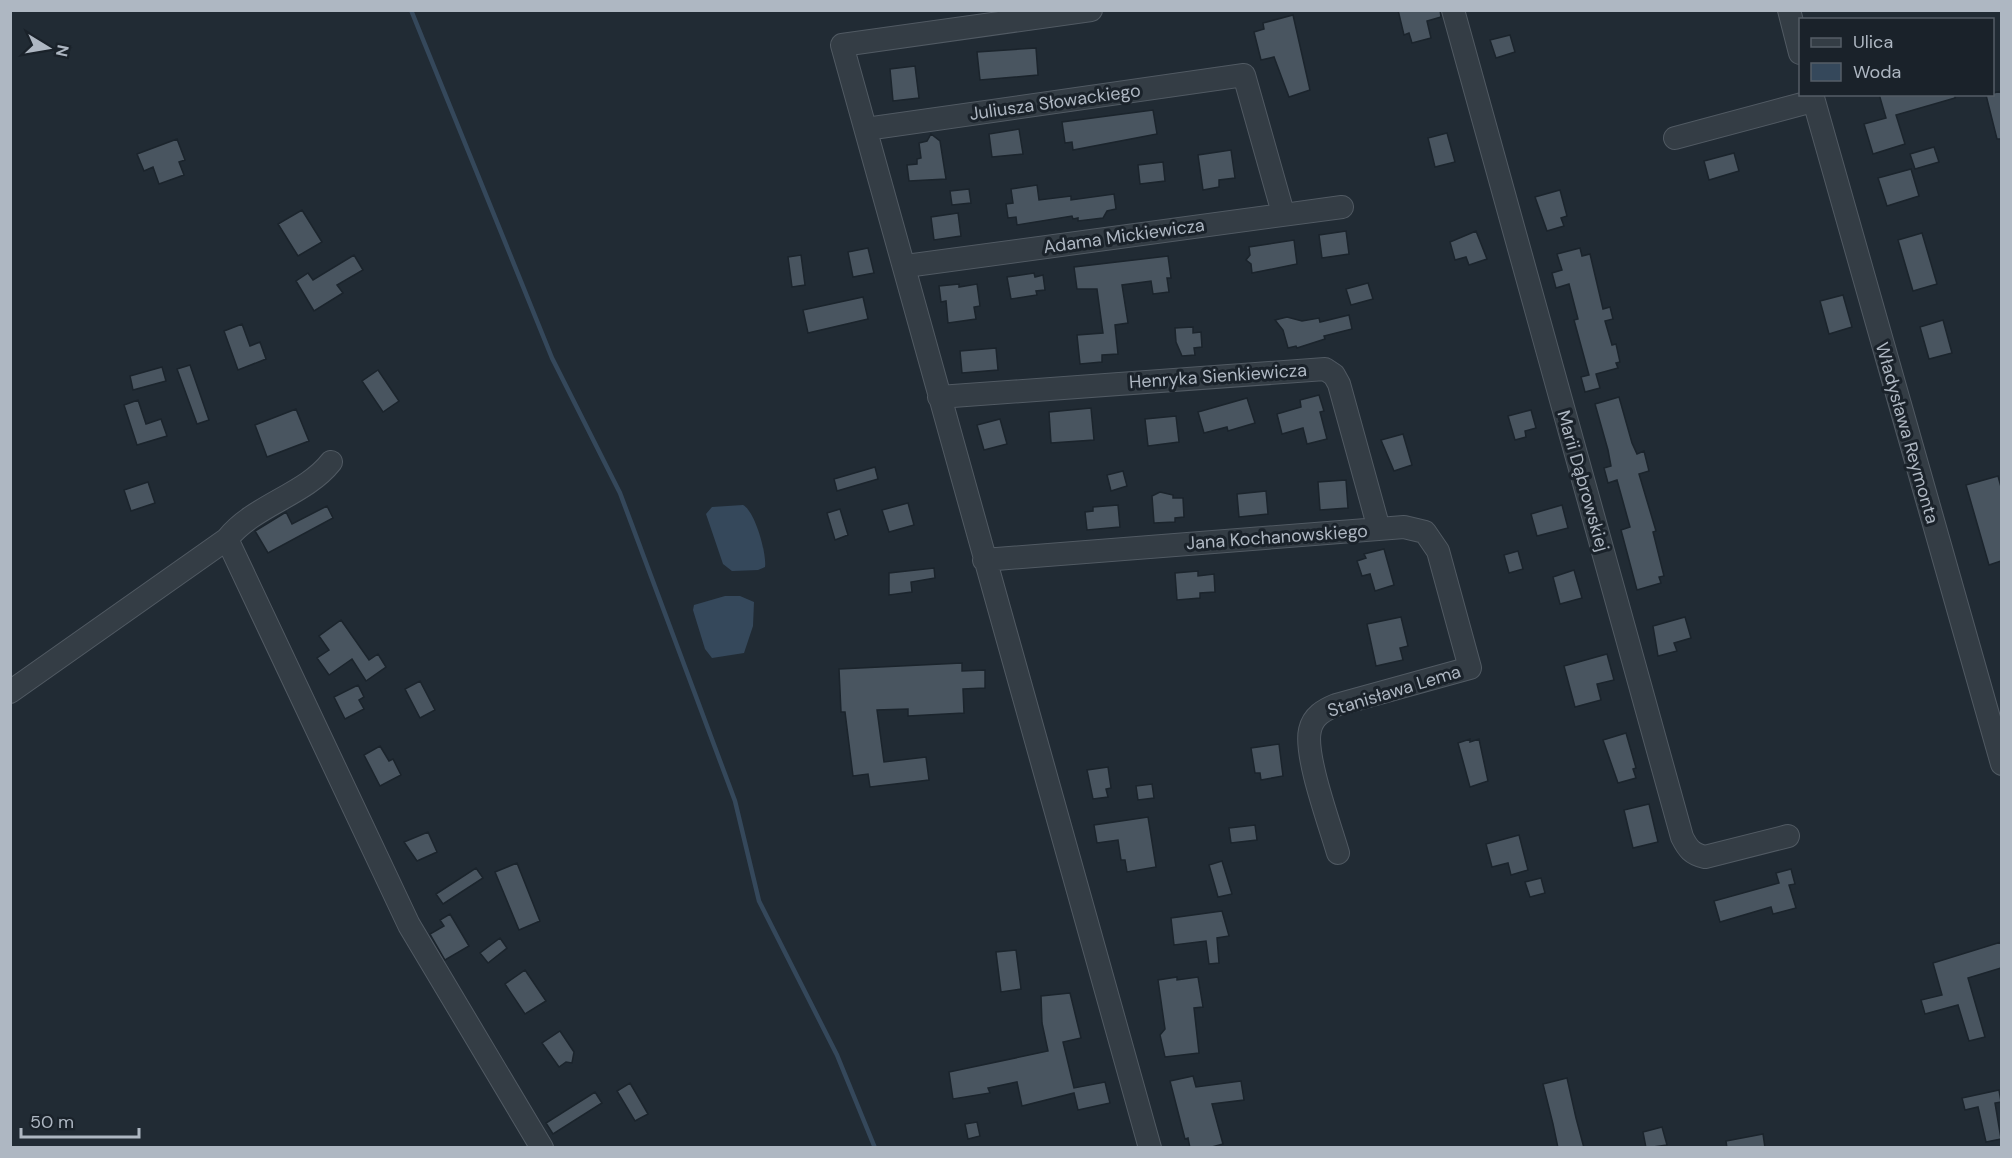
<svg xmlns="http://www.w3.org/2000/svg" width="2012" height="1158" viewBox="0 0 2012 1158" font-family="'DM Sans',sans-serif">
<rect width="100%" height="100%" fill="#212b34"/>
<path fill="#35485b" d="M743,505C755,511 767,554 765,567L758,570L732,571L723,564L706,514L712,507Z
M725,596H740L754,602L753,626L744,653L712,658L705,649L693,610L694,605Z"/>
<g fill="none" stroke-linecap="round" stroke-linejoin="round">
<path stroke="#35485b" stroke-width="4.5" d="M411,10L552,358L620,493L735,801L759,901L837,1055L875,1148"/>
</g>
<path fill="#495560" stroke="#1b242c" stroke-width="1.5" d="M1398,10H1440L1441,17L1427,21L1431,38L1412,43L1409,33L1404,35Z
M1293,15L1310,90L1289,97L1274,57L1261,60L1254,32L1264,29L1263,23Z
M1510,35L1515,52L1496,58L1490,40Z
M1036,48L1038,75L980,80L977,52Z
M915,66L919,98L893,101L890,69Z
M2001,91V139H1997L1986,95Z
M1879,94H1955V98L1896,115L1905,144L1873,154L1864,124L1886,118Z
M1153,110L1157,134L1073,150L1072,142L1065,143L1062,122Z
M1019,129L1023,154L992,157L989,134Z
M1447,133L1455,162L1435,167L1428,138Z
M931,134L940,141L946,179L909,181L907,165L917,164V159L921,158L919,143L927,141Z
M177,139L185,160L179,162L184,175L159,184L153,167L144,171L137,154Z
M1934,147L1939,162L1915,169L1910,154Z
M1231,150L1235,178L1219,180V187L1203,190L1198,155Z
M1734,153L1739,171L1709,180L1704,161Z
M1163,162L1165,181L1140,184L1138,165Z
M1911,169L1919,196L1887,206L1878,178Z
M1037,185L1039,200L1071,196V200L1114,194L1116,209L1107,211L1103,218L1078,221V218L1073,219L1072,216L1017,225L1016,217L1008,218L1006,204L1013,203L1011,189Z
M969,189L971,203L952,205L950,191Z
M1560,190L1567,216L1561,218L1564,226L1547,231L1535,197Z
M302,210L322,242L298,256L278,224Z
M958,213L961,236L934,240L931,217Z
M1346,231L1349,254L1322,258L1319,235Z
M1476,231L1487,259L1469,265L1466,257L1455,260L1450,242Z
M1922,233L1937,284L1913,291L1898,240Z
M1294,240L1297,264L1252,273L1251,264L1246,260L1250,255L1249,247Z
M868,248L874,273L853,277L848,252Z
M1580,248L1582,256L1590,254L1603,309L1610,307L1613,319L1605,321L1612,345L1616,344L1620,362L1616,363L1618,368L1596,374L1600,388L1585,392L1581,377L1589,375L1574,320L1578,319L1569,284L1556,288L1552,273L1562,270L1557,254Z
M354,255L363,270L337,285L343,293L314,311L296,281L308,273L313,280Z
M801,255L805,285L792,287L788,257Z
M1168,256L1171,278H1167L1169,292L1153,294L1151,281L1122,285L1128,323L1115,325L1118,354L1102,355V362L1080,364L1077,335L1103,333L1097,289H1077L1074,267Z
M1034,273L1035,277L1043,275L1045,290L1036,291L1037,295L1011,299L1007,277Z
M1368,283L1373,299L1351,305L1346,289Z
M959,284V287L977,284L980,306L974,307L976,319L948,323L946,301L941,302L939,286Z
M1843,295L1852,327L1829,334L1820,301Z
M863,297L868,319L808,333L803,310Z
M1349,315L1352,329L1324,336L1325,339L1297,348L1296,346L1288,348L1283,330L1275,320L1287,317L1302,321L1319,318L1320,322Z
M1943,320L1952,353L1929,359L1920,327Z
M242,324L250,346L260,342L266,359L238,370L224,331Z
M1193,327V333L1201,332L1202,347L1194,348L1195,355L1182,356L1176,342L1175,328Z
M996,348L998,370L962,373L960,351Z
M190,365L209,420L197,424L177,369Z
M162,367L166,381L133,390L130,376Z
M378,370L399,401L383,412L362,381Z
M1319,395L1324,411L1320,412L1327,439L1307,444L1303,428L1282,434L1277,414L1301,407L1300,400Z
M1619,397L1632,443L1637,454L1644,451L1649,471L1639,474L1656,531L1653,532L1664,576L1659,577L1661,583L1637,590L1621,530L1630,527L1617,480L1608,483L1604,468L1611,466L1608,450L1595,404Z
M1247,398L1255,423L1228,431L1227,427L1204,433L1198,412Z
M138,400L146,424L161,419L167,436L137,445L124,405Z
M1091,408L1094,440L1051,443L1049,412Z
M296,409L309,441L267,457L255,425Z
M1531,410L1536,428L1525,431L1526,437L1515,440L1508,416Z
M1176,416L1179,442L1148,446L1145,419Z
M1000,419L1007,444L984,450L977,425Z
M1403,434L1412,465L1394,471L1381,440Z
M875,467L878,479L837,491L834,479Z
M1123,471L1127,486L1111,491L1107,475Z
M1998,476L2001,487V561L1989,565L1966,485Z
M1346,480L1348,508L1320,510L1318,482Z
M148,482L155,503L131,511L124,490Z
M1266,491L1268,514L1239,517L1237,494Z
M1160,492L1173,495V498H1183L1184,517L1175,518V522L1154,523L1152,496Z
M908,503L914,525L889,532L882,510Z
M1118,505L1120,527L1087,530L1085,512L1093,511V507Z
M1562,505L1568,528L1537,536L1531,514Z
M327,506L333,518L268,553L255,531L286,512L292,524Z
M840,509L848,535L835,540L827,513Z
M1384,549L1394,585L1375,591L1370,574L1362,576L1357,561L1366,558L1364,554Z
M1518,551L1523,569L1509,573L1504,555Z
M934,568L935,578L911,582L912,592L889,595V573Z
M1574,570L1582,598L1560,604L1553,577Z
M1198,571V576L1214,574L1215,592L1200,593V598L1177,600L1175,573Z
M1401,617L1408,646L1400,648L1403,660L1376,666L1367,624Z
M1685,617L1691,638L1674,643L1677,651L1658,656L1653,626Z
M341,620L369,660L378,654L386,667L366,681L352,659L329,675L317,658L329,650L319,636Z
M1607,654L1614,680L1597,684L1601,700L1575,707L1564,666Z
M962,663V671L985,670V688L963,689L964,713L908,716V709L877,710L884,762L926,757L929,780L870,787L868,774L853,776L845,712H841L839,669Z
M420,681L435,710L420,718L405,689Z
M358,685L364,697L359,700L364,709L345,719L334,697Z
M1626,733L1636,768L1633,769L1636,778L1618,783L1603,740Z
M1470,739V742L1479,739L1488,781L1470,787L1458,743Z
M1279,744L1283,776L1261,780L1260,773H1255L1251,748Z
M380,746L389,761L393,759L401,775L380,786L364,755Z
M1108,767L1111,788L1106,789L1108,797L1093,799L1087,770Z
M1152,784L1154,798L1138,800L1136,786Z
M1649,804L1658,842L1633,848L1624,810Z
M1148,817L1156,867L1127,872L1125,860H1121L1118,840L1097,843L1094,825Z
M1255,825L1257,840L1231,843L1229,828Z
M428,832L437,852L417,861L404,842Z
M1519,835L1528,870L1511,875L1508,863L1492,867L1486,844Z
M1222,861L1232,894L1218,897L1209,865Z
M517,863L540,921L519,930L495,872Z
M476,868L483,878L443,904L436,894Z
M1791,869L1795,884L1789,885L1796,908L1773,914L1771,907L1720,922L1714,901L1779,883L1776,873Z
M1541,878L1545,893L1530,897L1525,882Z
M1222,911L1229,936L1217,938L1219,963L1209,964L1206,941L1174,945L1171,918Z
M450,914L469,946L445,960L430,934L444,926L440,920Z
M500,938L507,948L488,963L480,953Z
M2001,942V968L1968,978L1985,1037L1969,1041L1958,1005L1925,1014L1921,1000L1942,995L1933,963Z
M1016,950L1021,989L1001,992L996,952Z
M525,970L546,1001L525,1014L505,984Z
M1177,977V980L1198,977L1203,1007L1194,1008L1199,1053L1165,1057L1160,1035L1165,1029L1158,980Z
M1070,993L1081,1038L1063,1042L1074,1088L1105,1082L1110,1103L1078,1110L1074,1093L1022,1106L1017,1082L988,1088L990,1093L953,1099L949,1072L1048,1051L1042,1023L1041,996Z
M560,1031L574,1052L572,1063L566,1062L559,1067L542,1043Z
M1193,1076L1196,1087L1241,1081L1244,1100L1212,1104L1223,1144L1208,1148H1190L1188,1138L1185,1139L1170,1081Z
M1567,1078L1576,1118L1584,1148H1558L1553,1124L1543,1084Z
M630,1083L648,1114L635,1121L617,1091Z
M1999,1090L2001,1102L1995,1103L2001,1139L1986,1142L1978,1107L1965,1110L1962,1098Z
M595,1092L602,1103L553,1134L546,1123Z
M977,1122L980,1136L968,1139L965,1124Z
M1662,1127L1667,1145L1646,1148L1643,1132Z
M1763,1134L1765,1148H1727L1726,1141Z"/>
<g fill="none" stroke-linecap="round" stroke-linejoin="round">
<defs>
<path id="minor" d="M1091,10L842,45C945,413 1046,780 1150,1148
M1453,10L1682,837C1688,849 1692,854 1705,857L1788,836
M1789,10L1800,53
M1812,94L2002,764
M866,129L1244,75L1283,213
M1675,138L1813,101
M906,266L1342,207
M939,397L1325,369L1334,375L1339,384L1379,529
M227,539C254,505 305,495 331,462
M984,560L1404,527L1425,532L1438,551L1470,668L1336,705C1324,710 1313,716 1310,730C1304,755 1330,825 1338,853
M10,692L227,539L409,925L542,1148"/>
</defs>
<use href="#minor" stroke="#515a63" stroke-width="24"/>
<use href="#minor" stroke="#343d45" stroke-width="22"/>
</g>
<g text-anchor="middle" stroke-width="6" stroke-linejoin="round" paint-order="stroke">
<g font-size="18" fill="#aeb7c2" stroke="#1a222a">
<text transform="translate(1055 102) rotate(-8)" y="6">Juliusza Słowackiego</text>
<text transform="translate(1124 236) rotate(-8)" y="6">Adama Mickiewicza</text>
<text transform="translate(1218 376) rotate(-4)" y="6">Henryka Sienkiewicza</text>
<text transform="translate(1907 433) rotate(74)" y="6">Władysława Reymonta</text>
<text transform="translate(1583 481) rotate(74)" y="6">Marii Dąbrowskiej</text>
<text transform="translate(1277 537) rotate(-4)" y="6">Jana Kochanowskiego</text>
<text transform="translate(1394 691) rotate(-17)" y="6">Stanisława Lema</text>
</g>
</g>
<rect width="2012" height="1158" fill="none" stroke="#aeb7c2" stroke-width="24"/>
<rect x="1799" y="18" width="195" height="78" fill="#1a222a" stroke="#555e67" stroke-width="1.5"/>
<rect x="1811" y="38" width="30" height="9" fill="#343d45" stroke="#555e67" stroke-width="1.5"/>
<text x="1853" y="48" font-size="18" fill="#aeb7c2">Ulica</text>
<rect x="1811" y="63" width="30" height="18" fill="#35485b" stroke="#555e67" stroke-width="1.5"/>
<text x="1853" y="78" font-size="18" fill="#aeb7c2">Woda</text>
<g transform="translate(48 48) rotate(101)" stroke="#1a222a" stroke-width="4.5" paint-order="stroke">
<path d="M0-4.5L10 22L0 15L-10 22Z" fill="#aeb7c2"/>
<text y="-9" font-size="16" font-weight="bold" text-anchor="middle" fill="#aeb7c2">N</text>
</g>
<path d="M21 1128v9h118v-9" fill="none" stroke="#aeb7c2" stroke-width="3"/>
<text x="30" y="1128" font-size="18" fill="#aeb7c2" stroke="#1a222a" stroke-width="4.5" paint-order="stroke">50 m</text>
</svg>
